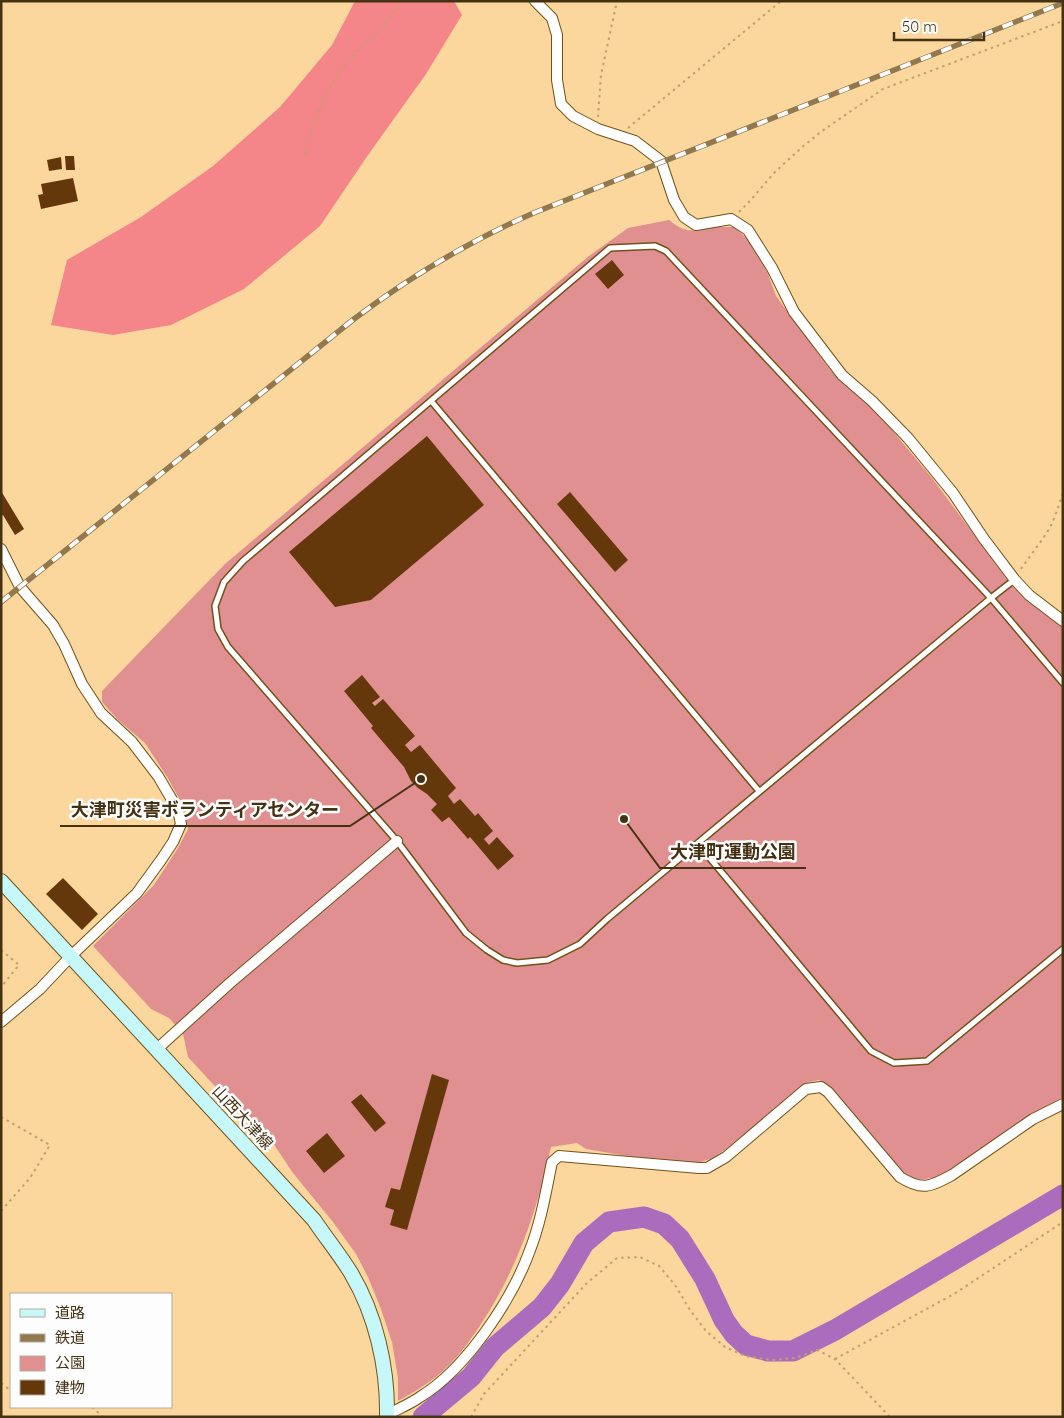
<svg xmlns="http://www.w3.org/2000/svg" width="1064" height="1418" viewBox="0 0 1064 1418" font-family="Quicksand,'Noto Sans JP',sans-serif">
<rect width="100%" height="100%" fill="#fbd69d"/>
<path fill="#e19091" d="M669,220C689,236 691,229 714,227C720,227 727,227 734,227L752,243L768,274L776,296L830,370L848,387L876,411L932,478L1013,587L1063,627V1097L1036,1112L938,1177L918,1180L909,1177L903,1172L831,1088L819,1080L806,1083L726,1149L713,1158L698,1163L650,1160L586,1149L577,1143L551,1147C537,1212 516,1272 479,1327C470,1340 460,1355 448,1366C433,1381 416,1391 398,1401V1378L392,1342L381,1309L368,1277L356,1254L333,1222L293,1173L271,1140L254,1120L223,1095L188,1057L183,1034L169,1018L151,1009L93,946L154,885L178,848L188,829L184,808L169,780L145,743L118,720L102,702V691L225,564L589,256L628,228Z"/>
<path fill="#f48588" d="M355,1H454L462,15L426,74L368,155L320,226L244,289L171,325L113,335L51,325L67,260L141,217L213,166L280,107L332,45Z"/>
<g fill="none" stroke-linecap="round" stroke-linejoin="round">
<path stroke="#ac6cbd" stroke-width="21" d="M423,1417L471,1377L495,1347L542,1307L560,1284L584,1243L609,1222L644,1217L664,1224L680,1239L705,1279L724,1320L734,1334L746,1345L768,1351H793L835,1330L1063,1195"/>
</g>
<path fill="#65380c" d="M65,156H74L75,170H66Z
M61,157L62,169L49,171L47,160Z
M73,178L78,201L41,209L38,195L43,194L41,184Z
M612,260L624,275L608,289L595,274Z
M427,436L484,505L371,600L335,607L289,552Z
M1,491L24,529L15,535L3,515H1Z
M570,492L628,560L615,572L557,504Z
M362,675L380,697L372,703L375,706L383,699L415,736L405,745L411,752L420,745L456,788L448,796L454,804L460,799L475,816L478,813L493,831L484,839L489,845L497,837L514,856L498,870L470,837L468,839L449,817L442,822L431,810L437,804L427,794L418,788L411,781L404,767L371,728L373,726L344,691Z
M63,878L98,914L82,930L46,894Z
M432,1074L449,1080L407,1230L390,1225L394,1210L385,1207L391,1188L400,1190Z
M361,1094L386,1123L375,1132L351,1102Z
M327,1133L345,1156L324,1173L306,1151Z"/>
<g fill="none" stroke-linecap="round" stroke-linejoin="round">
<defs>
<path id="service" d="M432,402L759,791
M1014,580L991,598L607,919L580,944L548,960L517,963L503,960L487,950L466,933L397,841L228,647L218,629L215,606L224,582L243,561L610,248L655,246L666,251L991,598L1063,683
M698,844L871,1051L894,1063L927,1061L1063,949"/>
<path id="minor" d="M535,1L552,18L557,35V80L561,104L573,116L598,129L635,141L661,161L674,200L684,217L696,225L731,219L748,230L772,268L794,312L842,375L872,401L908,438L953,493L984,539L1015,580L1029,595L1063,621
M1,549L20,587L53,625L64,644L82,684L101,713L132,742L158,776L178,810L181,824L173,842L161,860L137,893L71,956L40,989L1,1022
M157,1049L230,983L397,841
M387,1415C398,1409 410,1404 420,1397C466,1369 512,1300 530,1250C541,1222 546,1191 552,1162L559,1156L699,1168H707L726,1157L806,1089L821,1087L828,1092L900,1177C922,1191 930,1187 952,1175L1033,1119L1063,1104"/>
<path id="secondary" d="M1,881L314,1220C326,1238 340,1255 351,1273C376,1315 388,1368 387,1417"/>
</defs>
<use href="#service" stroke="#725218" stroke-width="8"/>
<use href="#minor" stroke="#725218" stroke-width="12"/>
<use href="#secondary" stroke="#725218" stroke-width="16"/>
<path stroke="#c0a170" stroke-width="2" stroke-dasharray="2.5 4" stroke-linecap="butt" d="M598,117L601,75L617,1
M628,128L781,1
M305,155C314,119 326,87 351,59C368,39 389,25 401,1
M739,212L748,203L775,172L801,148L822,131L883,89L1063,21
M1021,569C1029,557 1038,546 1046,534C1054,522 1058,507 1063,493
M1,950L19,965L1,987
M1,1117L50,1145L30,1178L1,1211
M835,1359L954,1294L1063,1222
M1,1383L11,1391
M92,1407L103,1417
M471,1417L484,1394L587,1283L617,1258L640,1257L659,1266L675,1285L690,1310L706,1331L725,1347L745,1356L772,1360L795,1358L817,1350L835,1359L890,1417"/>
<use href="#service" stroke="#fff" stroke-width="5"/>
<use href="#minor" stroke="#fff" stroke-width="10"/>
<use href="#secondary" stroke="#c6f8fa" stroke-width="14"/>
<defs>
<path id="rail" d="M1,602L354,319C411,276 471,240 536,212L1063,3"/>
</defs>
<use href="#rail" stroke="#92784e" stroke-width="5.5"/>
<use href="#rail" stroke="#fdfdfd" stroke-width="4" stroke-dasharray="11" stroke-linecap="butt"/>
</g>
<g text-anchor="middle" stroke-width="5" stroke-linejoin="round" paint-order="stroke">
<g font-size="16" fill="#443213" stroke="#fdfdfd">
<text transform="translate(243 1117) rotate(47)" y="6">山西大津線</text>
</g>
</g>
<path fill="none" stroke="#443213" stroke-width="2" d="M421 779L350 826H60M624 819L660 868H806"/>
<g fill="#443213" stroke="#fdfdfd" stroke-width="2">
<circle cx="421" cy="779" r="5"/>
<circle cx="624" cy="819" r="5"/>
</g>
<g font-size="18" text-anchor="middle" font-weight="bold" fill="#443213" stroke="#fdfdfd" stroke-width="5" stroke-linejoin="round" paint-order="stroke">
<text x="205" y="816">大津町災害ボランティアセンター</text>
<text x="733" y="858">大津町運動公園</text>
</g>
<rect width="1064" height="1418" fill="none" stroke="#443213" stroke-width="5"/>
<rect x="10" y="1293" width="162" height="115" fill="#fdfdfd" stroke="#b3ac9f"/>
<rect x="20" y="1309" width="25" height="8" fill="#c6f8fa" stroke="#b3ac9f"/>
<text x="55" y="1318" font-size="15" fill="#443213">道路</text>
<rect x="20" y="1334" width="25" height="8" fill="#92784e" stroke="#b3ac9f"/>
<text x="55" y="1343" font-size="15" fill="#443213">鉄道</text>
<rect x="20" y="1356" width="25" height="15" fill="#e19091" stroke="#b3ac9f"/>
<text x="55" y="1368" font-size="15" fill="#443213">公園</text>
<rect x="20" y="1380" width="25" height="15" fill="#65380c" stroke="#b3ac9f"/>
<text x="55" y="1393" font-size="15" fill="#443213">建物</text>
<path d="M894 32v8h90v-8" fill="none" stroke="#443213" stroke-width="2.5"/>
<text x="902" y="32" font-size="15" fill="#443213" stroke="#fdfdfd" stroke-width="4" paint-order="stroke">50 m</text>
</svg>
